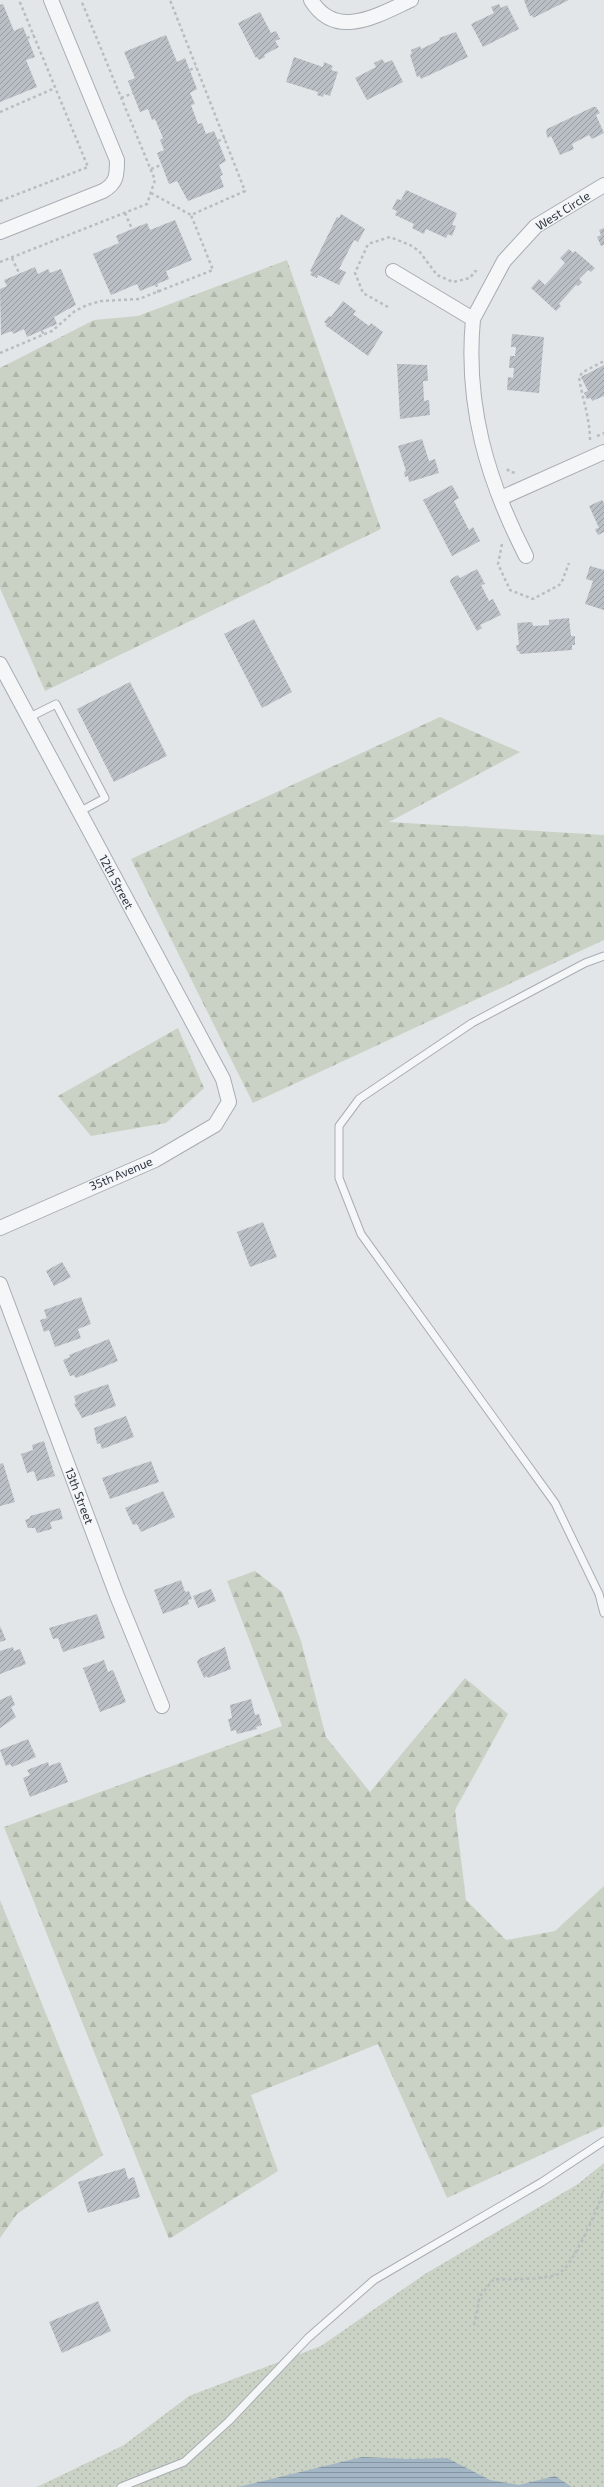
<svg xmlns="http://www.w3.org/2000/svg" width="604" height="2487" viewBox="0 0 604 2487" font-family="'Exo 2',sans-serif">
<defs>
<pattern id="forest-firs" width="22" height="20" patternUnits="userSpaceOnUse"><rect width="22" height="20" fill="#c9d2c4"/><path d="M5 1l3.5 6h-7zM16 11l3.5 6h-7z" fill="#adb5a9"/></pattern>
<pattern id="park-dots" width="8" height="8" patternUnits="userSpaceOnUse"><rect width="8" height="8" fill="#c9d2c4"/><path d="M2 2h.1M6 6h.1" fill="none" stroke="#adb5a9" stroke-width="1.8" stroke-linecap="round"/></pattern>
<pattern id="water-rules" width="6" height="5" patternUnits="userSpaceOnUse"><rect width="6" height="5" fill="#a2b6c5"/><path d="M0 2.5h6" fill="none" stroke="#8495a1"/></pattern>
<pattern id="building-hatch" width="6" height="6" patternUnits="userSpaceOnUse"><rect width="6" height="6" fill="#babfc5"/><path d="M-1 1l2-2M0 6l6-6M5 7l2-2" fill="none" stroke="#979ca1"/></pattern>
</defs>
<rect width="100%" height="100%" fill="#e2e6e9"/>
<path fill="url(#forest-firs)" d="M287,260L381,529L45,691L0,588V368L94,320L138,316Z
M440,717L520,752L389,822L604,835V940L253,1103L131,859Z
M178,1028L204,1088L166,1123L91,1136L58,1096Z
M255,1571L282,1592L301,1641L326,1737L370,1792L465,1678L508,1714L455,1810L466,1900L506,1940L555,1931L604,1886V2126L447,2198L378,2044L251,2095L278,2171L169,2239L4,1827L282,1726L227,1581Z
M0,1900L103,2155L17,2214L0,2238Z"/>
<path fill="url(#park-dots)" d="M604,2163V2487H37L124,2445L189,2396L321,2346L425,2274L578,2184Z"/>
<path fill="url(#water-rules)" d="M362,2457L409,2459L447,2458L490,2480L519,2485L555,2476L572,2487H238Z"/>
<path fill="url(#building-hatch)" d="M524,0H569L533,18L532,15L530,16Z
M3,4L14,31L23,27L35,57L26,60L37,87L0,102V5Z
M499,4L501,8L507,5L519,29L483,47L471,24L494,13L491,7Z
M260,12L271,33L276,31L280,39L275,41L279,47L264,55L265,57L259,60L257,57L256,58L238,23Z
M456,32L468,57L421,79L420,76L417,77L410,55L412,53L411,50L420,46L421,49L440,40L439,38Z
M166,35L177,62L185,58L197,89L190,93L195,104L191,105L198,124L202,123L206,134L214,131L226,161L219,165L223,175L220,176L224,187L188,201L177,181L169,184L157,153L164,150L160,140L163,138L155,119L152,120L148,109L140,112L128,81L135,78L124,52Z
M294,57L323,67L324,62L333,66L331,70L338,72L330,96L324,94L323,97L317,95L318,92L286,82Z
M382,59L385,63L392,60L403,82L367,100L355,78L376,67L374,63Z
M593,107H596L600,113L596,115L604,133L592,139L589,135L572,144L574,149L560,155L551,136L548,138L546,133L547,129Z
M406,190L457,213L452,225L456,226L452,236L448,234L446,238L426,229L424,234L412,228L414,224L395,215L397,211L392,209L397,199L401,200Z
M341,214L365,229L358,242L354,240L339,269L346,272L339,285L318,275L317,278L310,275L312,272L310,271L337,217L339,218Z
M175,220L192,260L166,271L169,279L140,291L137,284L111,295L93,254L119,243L116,236L132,229L147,223L150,230Z
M604,228V245L601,246L597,237L601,235L599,230Z
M569,249L573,253L575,251L595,268L591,272L588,270L579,279L582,282L578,286L576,285L559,304L561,306L556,311L531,288L539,279L545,285L565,263L560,258Z
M35,267L38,274L48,269L50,273L61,269L76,305L54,317L57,324L27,337L24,329L13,334L12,331L1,335L0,289L7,286L4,280Z
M343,301L356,311L353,314L369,326L371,323L383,332L368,356L325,325L327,324L324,322L329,316L331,317Z
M512,334L544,337L539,393L507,390L508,377L513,378L514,368H509L510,356H515L516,347H511Z
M397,364L427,365L428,381H423L424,401L429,400L430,415L400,419Z
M604,365V396L592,401L591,398L587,399L584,393L588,391L581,377Z
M422,439L429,461L435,459L439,473L409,482L408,476L405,477L404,472L406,471L398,446Z
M452,485L459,498L454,501L469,530L473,527L480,541L452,556L423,500Z
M602,500L604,503V532L598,535L595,529L599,528L589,506Z
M590,566L604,570V610L585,604L593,581L586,579Z
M477,569L485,584L481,585L489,601L493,599L501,615L480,625L482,628L477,631L450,582L451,579L458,575L460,578Z
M569,618L571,636H575V645H572V650L520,654L519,651H517L516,645H519L517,623L532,622L533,626L549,625V620Z
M254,619L292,692L262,708L224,634Z
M130,682L167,756L114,782L77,709Z
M263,1222L277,1257L250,1267L237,1232Z
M62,1262L71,1277L54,1286L46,1271Z
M81,1297L91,1324L78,1329L81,1338L55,1347L49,1330L44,1332L40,1320L47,1318L44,1310Z
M109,1339L118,1361L76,1378L74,1375L70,1376L63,1360L70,1357L69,1355Z
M108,1384L116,1406L82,1418L74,1404L76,1403L74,1396Z
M126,1416L134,1437L102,1449L100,1443L97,1444L94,1428Z
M44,1441L55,1476L37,1481L34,1471L27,1473L21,1454L33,1450L32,1445Z
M151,1461L159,1482L110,1499L102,1478Z
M3,1463L15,1502L0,1506V1464Z
M163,1491L175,1517L141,1532L137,1524L133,1525L125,1508Z
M60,1508L63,1519L50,1522L52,1529L37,1533L35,1528H28L25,1520L30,1518V1516Z
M181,1580L185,1592L189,1591L192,1599L188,1600L189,1604L163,1614L154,1590Z
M211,1589L216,1601L198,1608L193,1596Z
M97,1614L105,1638L63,1652L58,1638L53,1639L49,1628Z
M0,1626L6,1640L0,1642Z
M13,1647L14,1651L20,1649L26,1664L0,1674V1651Z
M225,1647L231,1669L208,1678L207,1676L204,1678L197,1662L199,1659Z
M104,1660L108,1672L113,1670L126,1702L100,1712L83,1668Z
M11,1695L15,1705L11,1707L16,1717L0,1728V1700Z
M251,1699L255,1715L259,1714L262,1725L256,1727L257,1729L237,1734L236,1730L231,1731L228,1719L232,1718L230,1705Z
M28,1739L36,1757L12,1767L10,1764L6,1766L0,1750Z
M48,1762L49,1766L60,1762L68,1782L30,1797L23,1778L30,1775L27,1770Z
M125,2168L128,2179L134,2177L140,2197L88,2213L78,2182Z
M98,2301L111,2331L62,2353L49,2322Z"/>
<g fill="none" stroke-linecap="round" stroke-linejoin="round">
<defs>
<path id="service" d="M28,718L56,704L105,798L79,812
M604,956L585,963L472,1023L359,1099L339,1126V1178L361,1234L555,1503L599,1594L604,1613
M121,2487L184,2462L229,2421L308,2338L374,2280L542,2182L604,2141"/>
<path id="minor" d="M311,0C336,41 378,15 411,0
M0,232L103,191C117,183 117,175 117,160L51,0
M393,271L473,319C465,405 487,480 526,556
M473,319L504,261L536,226L604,185
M501,498L604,452
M0,664L223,1079L229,1102L215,1125L155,1160L0,1228
M0,1284L117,1596L162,1706"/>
</defs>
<use href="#service" stroke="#a8adb3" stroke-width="9"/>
<use href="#minor" stroke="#a8adb3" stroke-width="16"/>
<path stroke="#b9bcc0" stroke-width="2.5" stroke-dasharray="3 3" stroke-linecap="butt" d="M27,38L34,35
M190,70L196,67
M121,98L133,93
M0,112L55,88
M218,141L225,138
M151,169L161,165
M151,193L191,215L245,191L170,0
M0,201L88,167L19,0
M125,213L132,229
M12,258L19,273
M0,262L147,204L155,180L81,0
M156,284L159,293
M388,307L363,293L355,273L368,244L390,237L410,245L419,251L437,275L453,282L470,278L475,271L479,273
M42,331L44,335
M0,353L52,331L75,311L87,305L101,301L139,299L213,270L191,215
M597,436L604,433
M590,440C590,418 582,398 579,377L583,372L604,361
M507,469L510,472L517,473
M502,544L498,564L510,590L533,599L561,584L569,563
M474,2325L480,2296L494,2279C505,2280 550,2279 558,2274C574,2265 597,2209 604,2191"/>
<use href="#service" stroke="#f5f6f8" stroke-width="7"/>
<use href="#minor" stroke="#f5f6f8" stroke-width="14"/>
</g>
<g text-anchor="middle" stroke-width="3" stroke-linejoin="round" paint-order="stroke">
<g font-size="12" fill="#2c353f" stroke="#f2f4f7">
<text transform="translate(563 211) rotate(-32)" y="4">West Circle</text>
<text transform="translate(116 882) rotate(62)" y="4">12th Street</text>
<text transform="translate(121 1174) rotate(-23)" y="4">35th Avenue</text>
<text transform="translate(79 1496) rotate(69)" y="4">13th Street</text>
</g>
</g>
</svg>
